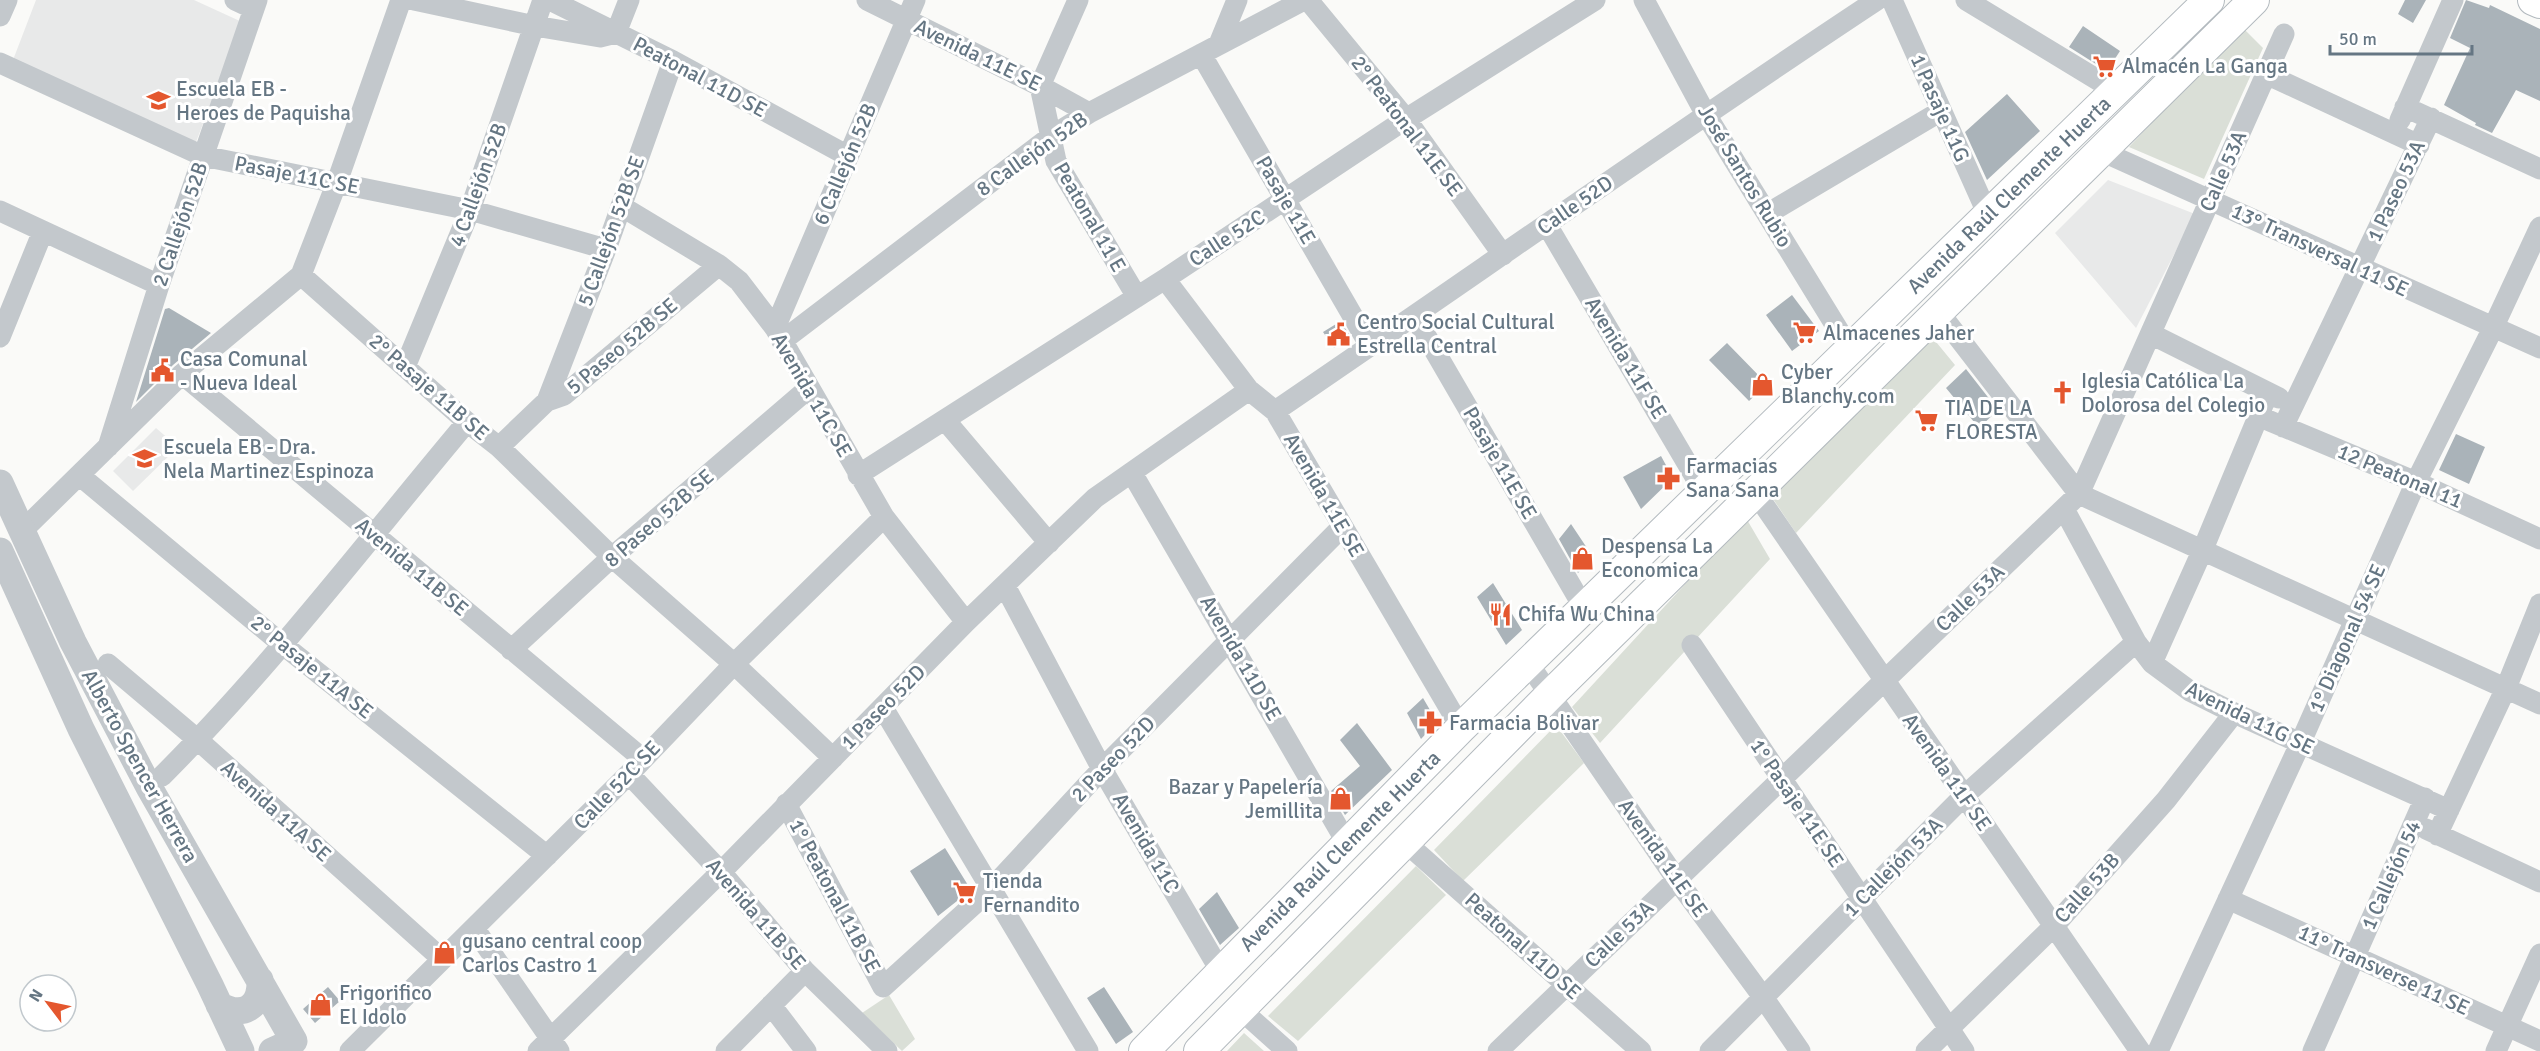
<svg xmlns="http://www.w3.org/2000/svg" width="2540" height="1051" viewBox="0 0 2540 1051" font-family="Signika,sans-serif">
<rect width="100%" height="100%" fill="#fafaf8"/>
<path fill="#e8e9e9" d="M36,0H194L242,22L196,142L13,60Z
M2108,180L2195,214L2136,328L2055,233Z
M156,428L178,447L133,491L113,471Z"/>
<path fill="#dadfd7" d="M2242,27L2263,48L2204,179L2129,147Z
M1932,337L1955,365L1796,533L1769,493Z
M1746,518L1770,559L1600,743L1572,707Z
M1556,725L1584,763L1463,881L1434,850Z
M1416,866L1446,895L1298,1041L1268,1016Z
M889,995L915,1039L902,1051L862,1013Z
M1244,1033L1264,1051H1227Z"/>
<path fill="#aab3b9" d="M2405,0H2426L2413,23L2398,14Z
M2466,0L2489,8L2490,5L2540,29V101L2516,90L2492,133L2475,125L2476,123L2444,105L2470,48L2450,38Z
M2083,26L2120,51L2107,71L2069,47Z
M2007,94L2040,131L1987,180L1965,132Z
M1792,295L1819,331L1792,351L1766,315Z
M169,308L211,333L173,365L136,402L165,309Z
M1341,321L1351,338L1334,348L1323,332Z
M1727,343L1767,384L1749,401L1709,360Z
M1966,369L1998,410L1979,428L1946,388Z
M2456,434L2485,447L2469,484L2439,470Z
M1661,456L1673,478L1641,509L1623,477Z
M1571,524L1593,557L1578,573L1559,539Z
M1493,583L1522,630L1506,645L1477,597Z
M1423,698L1437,722L1421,739L1407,713Z
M1357,723L1392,770L1345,815L1331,791L1360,766L1340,740Z
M945,848L971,890L938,916L910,871Z
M1217,892L1239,928L1220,945L1199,909Z
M328,987L340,1001L315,1023L303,1009Z
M1104,987L1133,1032L1116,1044L1087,998Z"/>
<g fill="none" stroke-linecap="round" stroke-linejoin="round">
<defs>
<path id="secondary" d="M2533,0L2540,3
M1144,1051L1461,728L2209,0
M1199,1051L1551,694L2254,0"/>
</defs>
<use href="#secondary" stroke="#b3babf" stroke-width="32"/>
<path stroke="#c3c8cc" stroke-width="21" d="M235,0L254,9
M414,0L535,26L600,37L616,33L629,0
M550,0L673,61L848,156
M867,0L1040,86L1089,113
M1078,0L1040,86L1056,161L1137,297
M1308,0L1406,119L1503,255
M1644,0L1705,113L1850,349
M1892,0L1988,215
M1966,0L2116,91
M0,16L7,0
M1219,44L1237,0
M1201,54L1370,346
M0,63L203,156L470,210L606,249
M2266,74L2419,145
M2405,107L2540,169
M2400,120L2453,0
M2101,151L2540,348
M621,206L719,265L739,281L775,328L884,517L966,622
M0,211L159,285
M1767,214L1941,111
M1547,225L1704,492
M301,275L467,422L499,447L612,557L734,664L833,758
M1165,279L1249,390L1275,411L1461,728
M1938,311L2079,494L2540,704
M1415,317L1584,608
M775,328L915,0
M2151,334L2279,398
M0,337L43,231
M782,341L1050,137L1089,113L1304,0
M405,367L470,210L543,0
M182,374L643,759
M547,401L606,249L673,61
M1275,411C1476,274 1674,134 1877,0
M2258,416L2416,482L2540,539
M945,420L1049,543
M2283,427L2431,118
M108,447L159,285L257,0
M499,447L547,401L564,395L719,265
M1132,473L1348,845
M79,475L282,644L547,856
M858,475L1165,279L1406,119L1595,0
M1755,492L2140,1051
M2064,509L2136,642L2152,663L2190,691L2234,713L2449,810
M22,531L182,374L301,275L337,182L401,0
M1005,586L1102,769L1221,972
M1692,645L1964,1051
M511,650L612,557L809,388
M1528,663L1677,880L1763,997L1800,1051
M2152,663L2203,549L2268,393
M108,664L198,740L442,959
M883,708L1088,1051
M629,774L721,872L805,971L887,1051
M162,776C272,666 367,541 467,422
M786,804L883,987L992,888L1102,769L1342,527
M2426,829L2540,882
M2437,835L2506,688L2540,604
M1405,842L1641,1051
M2228,899L2540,1041
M474,928L559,1051
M771,1005L806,1051
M1240,1009L1287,1051
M350,1051L629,774L734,664L884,517
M538,1051L721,872L966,622L1095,498L1249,390
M726,1051L805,971
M1498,1051L2079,494L2284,34
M1710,1051L1964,796L2136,642
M1926,1051L2054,926L2166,800L2234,713
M2158,1051L2300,744L2416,482L2493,328L2540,227
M2313,1051L2425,798
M2496,1051L2540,954"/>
<path stroke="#c3c8cc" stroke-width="27" d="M0,483L73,642L149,787L294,1041L272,1051
M0,551L81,729L210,985L241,1051
M219,1005C243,1018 261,1008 260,980"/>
<use href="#secondary" stroke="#fff" stroke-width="30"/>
</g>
<defs>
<symbol id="supermarket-bare" viewBox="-9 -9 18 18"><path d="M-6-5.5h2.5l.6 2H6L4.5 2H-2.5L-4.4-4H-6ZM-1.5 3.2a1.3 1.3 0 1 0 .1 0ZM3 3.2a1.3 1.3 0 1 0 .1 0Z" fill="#e4572e" stroke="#fff" stroke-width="2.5" paint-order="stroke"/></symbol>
<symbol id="school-bare" viewBox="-9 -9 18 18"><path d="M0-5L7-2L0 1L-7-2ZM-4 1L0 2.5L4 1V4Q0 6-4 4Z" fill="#e4572e" stroke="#fff" stroke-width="2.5" paint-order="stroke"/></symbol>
<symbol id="civic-bare" viewBox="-9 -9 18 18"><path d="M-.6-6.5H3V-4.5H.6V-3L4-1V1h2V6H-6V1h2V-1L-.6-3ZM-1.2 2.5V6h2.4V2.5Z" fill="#e4572e" stroke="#fff" stroke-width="2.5" paint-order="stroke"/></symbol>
<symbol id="shop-bare" viewBox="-9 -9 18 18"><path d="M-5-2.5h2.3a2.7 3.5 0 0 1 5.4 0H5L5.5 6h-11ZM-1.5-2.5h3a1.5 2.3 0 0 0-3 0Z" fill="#e4572e" stroke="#fff" stroke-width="2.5" paint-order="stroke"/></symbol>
<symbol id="church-bare" viewBox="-9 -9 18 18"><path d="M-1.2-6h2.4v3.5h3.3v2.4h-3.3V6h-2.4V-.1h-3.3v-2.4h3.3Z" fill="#e4572e" stroke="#fff" stroke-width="2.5" paint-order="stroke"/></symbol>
<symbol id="pharmacy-bare" viewBox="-9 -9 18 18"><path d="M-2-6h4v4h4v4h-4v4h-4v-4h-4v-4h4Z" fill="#e4572e" stroke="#fff" stroke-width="2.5" paint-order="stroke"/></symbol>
<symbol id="restaurant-bare" viewBox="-9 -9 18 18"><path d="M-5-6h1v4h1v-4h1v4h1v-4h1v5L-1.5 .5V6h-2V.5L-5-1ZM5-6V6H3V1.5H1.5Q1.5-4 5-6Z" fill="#e4572e" stroke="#fff" stroke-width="2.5" paint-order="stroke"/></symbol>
</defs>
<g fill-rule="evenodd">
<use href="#supermarket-bare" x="2088" y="50" width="33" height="33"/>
<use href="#school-bare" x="142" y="84" width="33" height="33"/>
<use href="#supermarket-bare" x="1788" y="316" width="33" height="33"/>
<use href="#civic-bare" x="1322" y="318" width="33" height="33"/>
<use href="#civic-bare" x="146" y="354" width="33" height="33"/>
<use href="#shop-bare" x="1746" y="368" width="33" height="33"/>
<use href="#church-bare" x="2046" y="376" width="33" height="33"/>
<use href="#supermarket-bare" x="1910" y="404" width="33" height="33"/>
<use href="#school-bare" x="128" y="442" width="33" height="33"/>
<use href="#pharmacy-bare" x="1652" y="462" width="33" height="33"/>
<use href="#shop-bare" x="1566" y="542" width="33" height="33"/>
<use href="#restaurant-bare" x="1484" y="598" width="33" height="33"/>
<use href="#pharmacy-bare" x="1414" y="706" width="33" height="33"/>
<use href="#shop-bare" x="1324" y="782" width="33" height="33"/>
<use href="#supermarket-bare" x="948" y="876" width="33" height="33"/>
<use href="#shop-bare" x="428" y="936" width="33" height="33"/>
<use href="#shop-bare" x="304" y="988" width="33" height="33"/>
</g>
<g text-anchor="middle" stroke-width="6" stroke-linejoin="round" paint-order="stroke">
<g font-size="21" fill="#657683" stroke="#fff">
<text transform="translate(978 55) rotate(26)" y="7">Avenida 11E SE</text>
<text transform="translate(700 77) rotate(28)" y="7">Peatonal 11D SE</text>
<text transform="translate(1940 108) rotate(66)" y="7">1 Pasaje 11G</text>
<text transform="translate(1407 126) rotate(53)" y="7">2° Peatonal 11E SE</text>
<text transform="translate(1032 154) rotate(-35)" y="7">8 Callejón 52B</text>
<text transform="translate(845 164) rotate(-67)" y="7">6 Callejón 52B</text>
<text transform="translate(2223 171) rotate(-66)" y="7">Calle 53A</text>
<text transform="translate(297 175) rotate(11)" y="7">Pasaje 11C SE</text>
<text transform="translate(1745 176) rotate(59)" y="7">José Santos Rubio</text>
<text transform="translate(478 185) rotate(-70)" y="7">4 Callejón 52B</text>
<text transform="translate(2396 191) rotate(-65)" y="7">1 Paseo 53A</text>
<text transform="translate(2009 195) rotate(-44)" y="7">Avenida Raúl Clemente Huerta</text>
<text transform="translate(1286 200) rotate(60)" y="7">Pasaje 11E</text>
<text transform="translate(1575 205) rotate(-35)" y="7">Calle 52D</text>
<text transform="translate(1090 217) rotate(60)" y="7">Peatonal 11 E</text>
<text transform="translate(180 224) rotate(-71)" y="7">2 Callejón 52B</text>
<text transform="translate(611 231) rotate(-70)" y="7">5 Callejón 52B SE</text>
<text transform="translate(1227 238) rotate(-33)" y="7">Calle 52C</text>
<text transform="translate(2320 250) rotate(25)" y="7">13° Transversal 11 SE</text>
<text transform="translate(622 346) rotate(-40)" y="7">5 Paseo 52B SE</text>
<text transform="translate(1626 358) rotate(59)" y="7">Avenida 11F SE</text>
<text transform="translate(429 387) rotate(41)" y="7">2° Pasaje 11B SE</text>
<text transform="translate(812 395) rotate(60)" y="7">Avenida 11C SE</text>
<text transform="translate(1500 463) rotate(60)" y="7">Pasaje 11E SE</text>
<text transform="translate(2400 476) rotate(23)" y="7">12 Peatonal 11</text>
<text transform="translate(1324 495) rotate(60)" y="7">Avenida 11E SE</text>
<text transform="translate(659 518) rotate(-41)" y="7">8 Paseo 52B SE</text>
<text transform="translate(412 567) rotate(40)" y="7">Avenida 11B SE</text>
<text transform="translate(1970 598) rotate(-44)" y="7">Calle 53A</text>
<text transform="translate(2347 638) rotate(-66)" y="7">1° Diagonal 54 SE</text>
<text transform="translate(1241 658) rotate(60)" y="7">Avenida 11D SE</text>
<text transform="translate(312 667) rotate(39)" y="7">2° Pasaje 11A SE</text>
<text transform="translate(883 707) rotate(-45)" y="7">1 Paseo 52D</text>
<text transform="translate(2250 718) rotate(26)" y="7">Avenida 11G SE</text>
<text transform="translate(1113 759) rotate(-46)" y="7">2 Paseo 52D</text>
<text transform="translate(140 766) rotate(61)" y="7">Alberto Spencer Herrera</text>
<text transform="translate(1947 772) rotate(55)" y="7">Avenida 11F SE</text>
<text transform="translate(617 785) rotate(-46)" y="7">Calle 52C SE</text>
<text transform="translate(1797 803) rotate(56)" y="7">1° Pasaje 11E SE</text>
<text transform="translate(276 811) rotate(42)" y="7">Avenida 11A SE</text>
<text transform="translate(1146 843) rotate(60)" y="7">Avenida 11C</text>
<text transform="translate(1340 851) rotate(-45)" y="7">Avenida Raúl Clemente Huerta</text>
<text transform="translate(1663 858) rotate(55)" y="7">Avenida 11E SE</text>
<text transform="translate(1893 867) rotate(-45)" y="7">1 Callejón 53A</text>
<text transform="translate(2391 875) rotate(-66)" y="7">1 Callejón 54</text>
<text transform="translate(2087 888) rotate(-48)" y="7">Calle 53B</text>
<text transform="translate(835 896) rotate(62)" y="7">1° Peatonal 11B SE</text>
<text transform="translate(756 914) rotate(49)" y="7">Avenida 11B SE</text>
<text transform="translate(1619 934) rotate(-44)" y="7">Calle 53A</text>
<text transform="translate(1523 946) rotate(42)" y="7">Peatonal 11D SE</text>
<text transform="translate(2384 970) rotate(25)" y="7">11° Transverse 11 SE</text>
</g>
<g font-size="21" fill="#657683" stroke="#fff" text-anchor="start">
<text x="2122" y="73">Almacén La Ganga</text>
<text x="176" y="96">Escuela EB -<tspan x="176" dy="24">Heroes de Paquisha</tspan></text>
<text x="1357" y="329">Centro Social Cultural<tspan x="1357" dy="24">Estrella Central</tspan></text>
<text x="1823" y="340">Almacenes Jaher</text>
<text x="180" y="366">Casa Comunal<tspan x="180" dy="24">- Nueva Ideal</tspan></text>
<text x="1781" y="379">Cyber<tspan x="1781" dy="24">Blanchy.com</tspan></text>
<text x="2081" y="388">Iglesia Católica La<tspan x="2081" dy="24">Dolorosa del Colegio</tspan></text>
<text x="1945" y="415">TIA DE LA<tspan x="1945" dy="24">FLORESTA</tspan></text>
<text x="163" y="454">Escuela EB - Dra.<tspan x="163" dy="24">Nela Martinez Espinoza</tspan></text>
<text x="1686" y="473">Farmacias<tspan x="1686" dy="24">Sana Sana</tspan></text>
<text x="1601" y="553">Despensa La<tspan x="1601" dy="24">Economica</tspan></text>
<text x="1518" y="621">Chifa Wu China</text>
<text x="1449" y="730">Farmacia Bolivar</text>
<text x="1323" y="794" text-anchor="end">Bazar y Papelería<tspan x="1323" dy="24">Jemillita</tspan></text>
<text x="983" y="888">Tienda<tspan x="983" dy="24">Fernandito</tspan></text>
<text x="462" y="948">gusano central coop<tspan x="462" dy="24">Carlos Castro 1</tspan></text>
<text x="339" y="1000">Frigorifico<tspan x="339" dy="24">El Idolo</tspan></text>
</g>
</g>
<g transform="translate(48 1003) rotate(302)"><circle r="28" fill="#ffffff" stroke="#c1c8cd" stroke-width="1.5"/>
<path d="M0-4.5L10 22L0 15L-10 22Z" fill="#e4572e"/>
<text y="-9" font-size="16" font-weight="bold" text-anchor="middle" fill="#657683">N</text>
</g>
<path d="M2330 45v9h142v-9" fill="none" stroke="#657683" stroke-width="3"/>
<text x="2339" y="45" font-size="18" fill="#657683" stroke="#ffffff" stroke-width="4.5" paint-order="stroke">50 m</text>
</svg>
